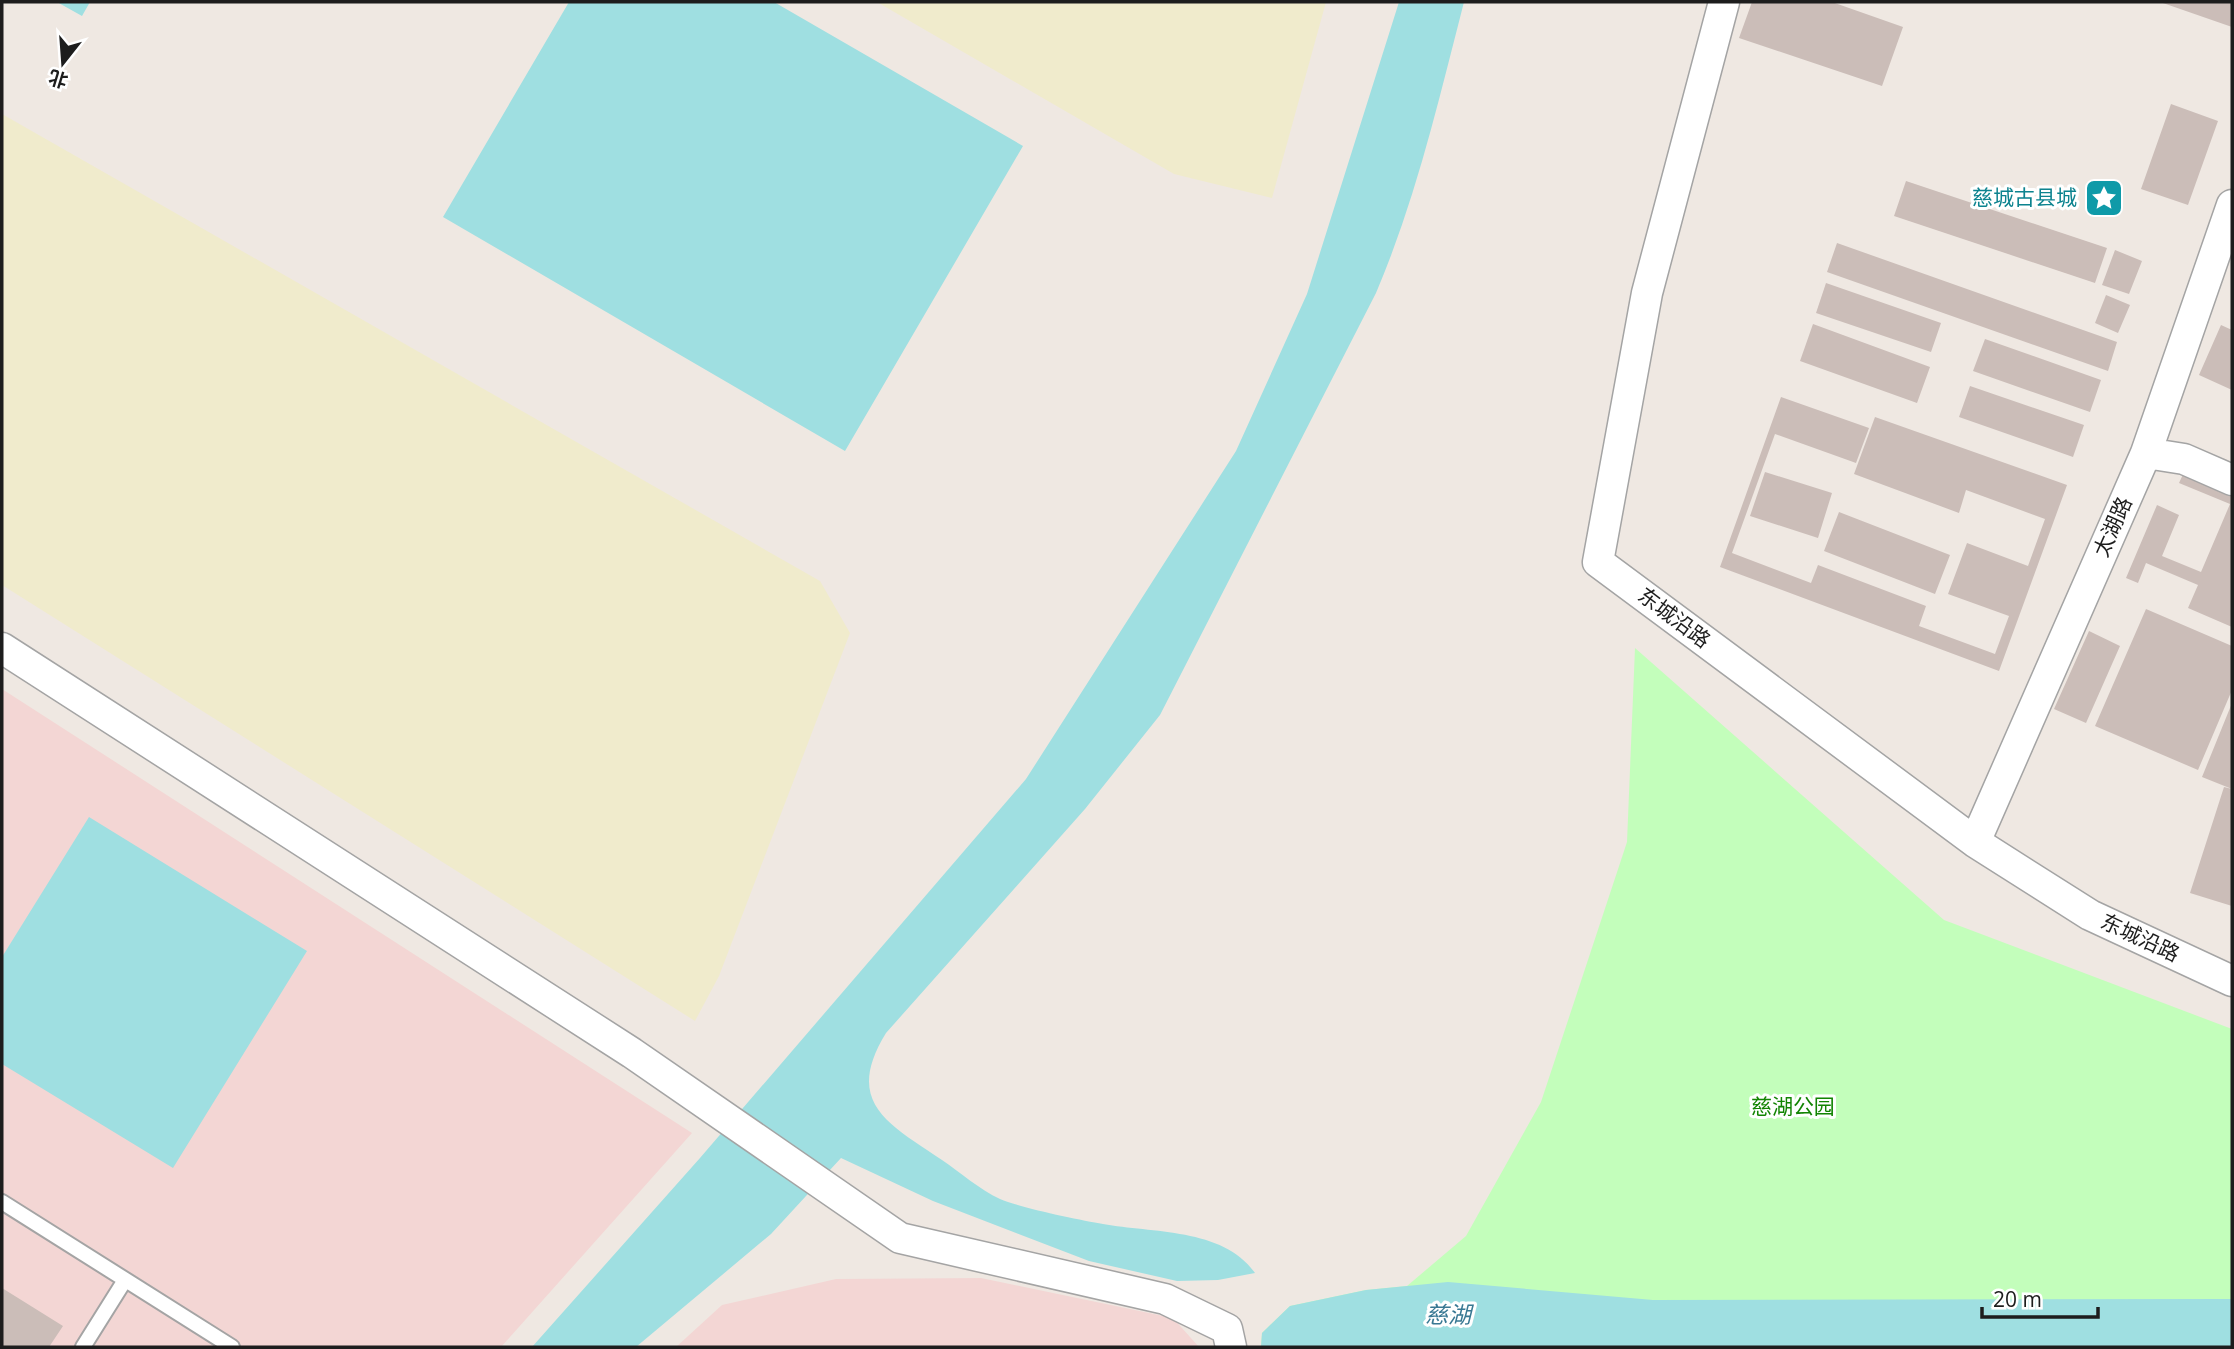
<svg xmlns="http://www.w3.org/2000/svg" width="2234" height="1349" viewBox="0 0 2234 1349" font-family="'Open Sans','Noto Sans SC',sans-serif">
<rect width="100%" height="100%" fill="#efe8e2"/>
<path fill="#f3d6d4" d="M2,689L692,1133L501,1347H2Z
M981,1278L1173,1318L1199,1347H676L722,1305L836,1279Z"/>
<path fill="#f0ebcc" d="M877,2H1326L1272,198L1174,174Z
M2,114L820,581L850,633L719,976L695,1021L2,585Z"/>
<path fill="#c3febb" d="M1635,648L1944,920L2232,1029V1347H1261L1262,1333L1290,1306L1366,1290L1407,1286L1466,1236L1541,1102L1627,842Z"/>
<path fill="#9fdfe1" d="M57,2H90L82,16Z
M569,2H774L1023,146L845,451L443,217Z
M1399,2H1464C1439,99 1416,199 1376,293L1160,715L1085,809L886,1033C843,1103 889,1124 942,1160C960,1172 980,1190 1000,1199C1021,1208 1079,1220 1103,1224C1152,1233 1224,1228 1255,1273L1218,1280L1177,1281L1089,1261L933,1201L841,1158L771,1234L636,1347H532L700,1158L1026,779L1236,451L1307,294Z
M89,817L307,951L173,1168L2,1064V957Z
M1448,1282L1653,1300L2232,1299V1347H1261L1262,1333L1290,1306L1366,1290Z"/>
<path fill="#cbbdb8" d="M1752,2H1832L1903,27L1882,86L1739,38Z
M2160,2H2232V27Z
M2171,104L2218,121L2188,205L2141,189Z
M1906,181L2107,248L2095,283L1894,216Z
M1837,243L2117,342L2108,371L1827,272Z
M2115,250L2142,261L2129,294L2102,285Z
M1826,283L1941,323L1931,352L1816,313Z
M2106,295L2130,305L2118,333L2095,323Z
M1813,324L1930,367L1917,403L1800,361Z
M2221,325L2232,330V390L2199,375Z
M1985,339L2101,380L2090,412L1973,371Z
M1970,386L2084,425L2073,457L1959,417Z
M1781,397L1869,428L1856,463L1775,434L1732,553L1811,583L1818,565L1926,606L1919,626L1995,654L2009,616L1948,594L1967,543L2028,566L2045,519L1966,490L1959,513L1854,474L1875,417L2067,485L1999,671L1720,567Z
M2185,470L2232,489V627L2188,608L2198,585L2146,563L2138,583L2126,578L2157,505L2179,515L2162,556L2201,572L2230,504L2179,483Z
M1765,472L1832,493L1818,538L1750,516Z
M1839,512L1950,555L1935,594L1824,551Z
M2146,609L2232,646V690L2198,770L2095,726Z
M2089,631L2120,646L2086,723L2054,709Z
M2232,703V789L2202,777Z
M2224,787L2232,789V906L2190,893Z
M2,1288L63,1326L49,1347H2Z"/>
<g fill="none" stroke-linecap="round" stroke-linejoin="round">
<defs>
<path id="service" d="M2,1202L232,1347
M83,1347L125,1280"/>
<path id="minor" d="M1724,2L1647,293L1598,562L1975,842L2090,915L2232,981
M2146,453L2184,459L2232,480
M2,648L632,1053L900,1238L1165,1299L1227,1329L1231,1347
M1975,842L2146,453L2232,205"/>
</defs>
<use href="#service" stroke="#a4a4a4" stroke-width="18"/>
<use href="#minor" stroke="#a4a4a4" stroke-width="33"/>
<use href="#service" stroke="#fff" stroke-width="14"/>
<use href="#minor" stroke="#fff" stroke-width="30"/>
</g>
<defs>
<symbol id="sight-square" viewBox="-11 -11 22 22"><rect x="-9" y="-9" width="18" height="18" rx="4" fill="#0f9aa8" stroke="#fff"/><path d="M0-6L1.8-2.2L6-1.7L2.9 1.2L3.7 5.4L0 3.3L-3.7 5.4L-2.9 1.2L-6-1.7L-1.8-2.2Z" fill="#fff"/></symbol>
</defs>
<g fill-rule="evenodd">
<use href="#sight-square" x="2082" y="176" width="44" height="44"/>
</g>
<g text-anchor="middle" stroke-width="6" stroke-linejoin="round" paint-order="stroke">
<g font-size="21" fill="#0d838f" stroke="#fff" text-anchor="end">
<text x="2077" y="205">慈城古县城</text>
</g>
<g font-size="21" fill="#1d1d1d" stroke="#fff">
<text transform="translate(2113 527) rotate(-66)" y="7">太湖路</text>
<text transform="translate(1674 618) rotate(37)" y="7">东城沿路</text>
<text transform="translate(2140 938) rotate(25)" y="7">东城沿路</text>
</g>
<g font-size="21" fill="#128403" stroke="#fff">
<text x="1793" y="1114">慈湖公园</text>
</g>
<g font-size="23" font-style="italic" fill="#387893" stroke="#fff">
<text x="1448" y="1323">慈湖</text>
</g>
</g>
<rect width="2234" height="1349" fill="none" stroke="#1d1d1d" stroke-width="7"/>
<g transform="translate(63 63) rotate(197)" stroke="#ffffff" stroke-width="5" paint-order="stroke">
<path d="M0-5L12 26L0 18L-12 26Z" fill="#1d1d1d"/>
<text y="-10" font-size="19" font-weight="bold" text-anchor="middle" fill="#1d1d1d">北</text>
</g>
<path d="M1982 1307v10h116v-10" fill="none" stroke="#1d1d1d" stroke-width="3.5"/>
<text x="1993" y="1307" font-size="21" fill="#1d1d1d" stroke="#ffffff" stroke-width="5" paint-order="stroke">20 m</text>
</svg>
